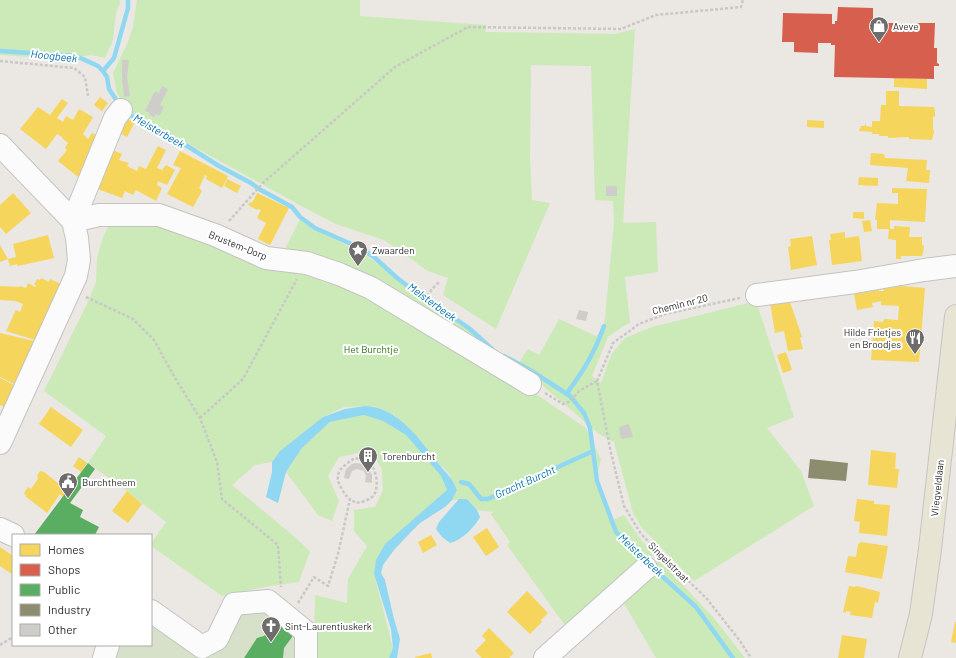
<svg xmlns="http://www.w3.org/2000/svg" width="956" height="658" viewBox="0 0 956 658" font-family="Barlow,sans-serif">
<rect width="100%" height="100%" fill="#ebe7e2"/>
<path fill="#cce9b8" d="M0,0H120V3L116,13L113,40L105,58L91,55L59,59L0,55Z
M137,0H360V16L486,25L485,32L615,34L635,29L623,223L656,222L658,272L625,277L630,323L625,325L608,337L592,376L601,383L611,355L625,338L652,327L756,301L794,417L767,428L801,471L814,506L694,581L642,528L633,513L614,442L599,434L542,385L516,367L283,253L300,219L310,227L364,254L384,268L418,296L465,326L491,350L516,367L528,349L539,355L559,319L596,336L604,328L614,223L613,201L595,200L591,66L531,65L530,156L532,200L550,203L496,329L443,295L448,278L428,271L384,240L336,224L305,208L131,112L124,105L117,93L113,73L128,42L133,27Z
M152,222L332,278L524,386L586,428L601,459L595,483L613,520L624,515L639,537L654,555L567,628L507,545L510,542L491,514L493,512L477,510L467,499L452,500L457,490L448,472L440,465L420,439L394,415L374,406L344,407L323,417L280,451L272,462L255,465L232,485L290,533L310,551L299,582L264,587L222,596L151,546V544L166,522L127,491L88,463L106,436L44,391L87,304L96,282L97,258L103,237L110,223Z
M364,415L383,421L406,435L441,476L447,490L420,514L374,574L393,648L389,658H314L315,595L347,603L348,579L367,546L354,531V510L375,507L383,490L382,469L375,458L359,453L339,457L328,476L339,501L332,521L318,515L286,472L302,448L330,422Z
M659,560L713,617L745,658H656L619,595Z"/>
<path fill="#d7e0c8" d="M240,608L294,618L300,658H110L114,645H151V616L211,657Z"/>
<path fill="#90d8f2" d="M365,406C396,406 421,440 438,463C447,475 451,475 457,490L452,500L445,507L420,523L408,535L394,550L383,565L381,573L385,580L394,619L400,639L397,658H389L393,648L391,629L374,574L376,560L385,544L447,490L441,476L406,435L383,421L364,415L330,422L302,448L286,472L278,503L266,497L272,472V462L280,451L323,417L345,409Z
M459,499H467L477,510L480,517C474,528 462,540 450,543L442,537L436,529L439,522Z"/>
<path fill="#f6d55c" d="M894,78L927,79V89L894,87Z
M886,91H899V106L934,107L935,111V116L933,117V129L934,131L932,140L909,139V137L888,138V136H879V134H872V132L859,131L861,126H865V124H866V126L872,127V121H880L881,105H886Z
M100,97L108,103L102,111L94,105Z
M62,99L68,103L57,118L63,122L66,116L73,120L79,109L93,117L83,134L88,139L92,133L96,135L101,122L107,124L94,152L83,166L85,168L78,177L58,161L67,150L65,148L68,143L62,138V137L57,134L46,149L20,129L38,107L50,115Z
M126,116L134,124L127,137L116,131Z
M807,120L824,121V128L807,127Z
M158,146L166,150L157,168L162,170L166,165L175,170L167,185L158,181L157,185L162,188L156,201L136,190L133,195L125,191L122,198L95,188L110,149L122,154L119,160L129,163L127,166L137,171L139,166L146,169Z
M180,151L228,176L222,188L206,179L207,176L205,175L199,188L202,191L193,207L167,194L181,168L173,165Z
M871,153L884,154L885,158L927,160L926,170H930L929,183L906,181L908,168L870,165Z
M859,177L878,178V186L858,185Z
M227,179L241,186L237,193L224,186Z
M892,188L927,189L925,222L890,220V229H894V226L910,227L909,237H922V245L924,246L923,253L922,256H901V259H896V240L888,239L889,229H877V220H875L877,203L898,204V193H892Z
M13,193L31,213L6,234L0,227V205Z
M257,193L289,208L270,245L258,239L266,223L257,218L261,210L258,209L257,210L248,205L250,202L252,203Z
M853,212H864V219L853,218Z
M870,220L872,231L864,232L862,221Z
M845,232V238L859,236L862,261L832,265L829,240H831L830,234Z
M48,235L54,258L18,266L17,264L10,266L8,259L16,257L13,244Z
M812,236L817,265L791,270L788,247L791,246L790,239Z
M0,245L8,259L0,262Z
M41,278L49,282L50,279L61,284L35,340L6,331L16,310L20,312L23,304L15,301L0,300V286L19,287L20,286L26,288L28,283L35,287L36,285H34L37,279L40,280Z
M901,286L925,288L919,362L871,360L874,321L883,322L884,319L898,320L899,306L881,305V301L872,303L873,307L857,310L854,294L879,290V291H884L883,289Z
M789,299L802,337L800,338L803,349L788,351L784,331L775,333L770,302Z
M0,333L34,341L14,384L0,377Z
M786,352L792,370L783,373L777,355Z
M0,378L14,385L4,407L0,405Z
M51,407L83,430L71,447L39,424Z
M871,450L896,453L895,469H899L897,488L868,485Z
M79,457L87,463L81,472L73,466Z
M40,471L44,472L68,491L63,497L60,494L47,513L25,496H26L24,493L28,487L31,489L38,479L37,476Z
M127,491L142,504L128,523L112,511Z
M857,499L874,501V504L890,505L887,536L859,533L860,522L854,521Z
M487,528L499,547L486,556L473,537Z
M431,535L437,545L423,553L418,542Z
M861,542L888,546L882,579L845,572L848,556L856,557L858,544Z
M0,547L13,556V575L0,566Z
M849,586L854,587L857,586L880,592L878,603L875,602L872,618L850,615L851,612L846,611V613L843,612Z
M527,591L548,613L541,620L542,622L530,634L507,612Z
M955,622H956V643L951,642Z
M489,628L514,653L509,658H482L475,651L486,640L482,636Z
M842,635L867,639L864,658H838Z
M431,653L432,658H415V657Z"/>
<path fill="#d6604d" d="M838,7L873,8V23H935L934,48H937V63L939,64V66H934V79L834,77L835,45H831V43H818V53L794,52V42H782L783,13L832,14V24H835V21H837Z"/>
<path fill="#5aae61" d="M88,463L95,469L70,503L83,510L80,517L99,527L95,535H34Z
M275,619L295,633L284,648L283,658H244L257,638L264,636Z"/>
<path fill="#8c8c6e" d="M810,459L848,463L846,481L808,478Z"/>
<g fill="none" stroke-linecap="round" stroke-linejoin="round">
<path stroke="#90d8f2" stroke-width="4.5" d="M0,51L76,56L98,66L103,71L107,77L109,89L119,104
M103,71L114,58L128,8V0
M127,112L132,116L184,144L219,166L251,183L259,189L292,207L300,217L315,228L358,247L374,257L396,277L424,299L439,307L470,329L492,349
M504,356L530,370L570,396L584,413L590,428L597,481L616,532L645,561
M567,393C584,370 594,354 604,326
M461,482L469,484L481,499H488L593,451
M652,567L696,607L733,658"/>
</g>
<path fill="#cfcdc9" d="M122,60H129L127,77L130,96L124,97L122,77Z
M162,86L168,89L160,105L164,107L159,116L156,114L154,117L149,115L150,113L145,111L155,91L159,93Z
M606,186H617V196H606Z
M579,310L588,312L586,321L576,319Z
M629,424L633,437L621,439L619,427Z
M356,463L363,464L368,467L372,475V483L365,482L366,476L364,471L357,469L352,471L349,479L344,478L346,469L352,464Z"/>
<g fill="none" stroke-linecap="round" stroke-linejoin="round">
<defs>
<path id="minor" d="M0,145L73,221L77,238L79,260L76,276L0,443
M73,221L99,215H159L215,235L266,258L307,263L339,274L371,288L530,384
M73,221L115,118L121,110
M757,295L855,282L924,270L956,266
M0,529L13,535
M151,611L202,647
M202,647L217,639L234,604L268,601L306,632V658
M104,658L108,645
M545,658L646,568"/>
<path id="major" d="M910,658L921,614L930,549L956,316"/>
</defs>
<use href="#minor" stroke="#c4c3c3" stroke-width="24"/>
<use href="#major" stroke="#c6c4c2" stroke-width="24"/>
<path stroke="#c8c8c7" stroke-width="2.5" stroke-dasharray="3 2" stroke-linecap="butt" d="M0,61L74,68L85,77L88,96
M229,221L263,183L395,67L468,27L621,29L656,15L741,7L743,0
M86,297L133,319L154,340L175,378L200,418L217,462L222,499L278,545L281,587
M740,298L665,314L639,324L613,343L597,381L611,453L624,506L641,534L707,599L740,641L751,658
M424,300L432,289L439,282
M545,393L563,404L571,401L579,391L597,381
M200,418L243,379L297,279
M298,603L314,577L328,586L338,554L350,499L356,503C362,502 370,500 374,495C379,486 377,468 368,462C365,460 359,459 355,458C343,466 331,473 342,489C344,493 346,496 350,499
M0,645L13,637"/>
<use href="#minor" stroke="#fcfbfb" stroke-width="22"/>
<use href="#major" stroke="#e8e4d4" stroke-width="22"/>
</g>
<defs>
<symbol id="shop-pin" viewBox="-11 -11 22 30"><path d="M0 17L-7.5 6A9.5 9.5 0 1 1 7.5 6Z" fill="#6f6d6c" stroke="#fff"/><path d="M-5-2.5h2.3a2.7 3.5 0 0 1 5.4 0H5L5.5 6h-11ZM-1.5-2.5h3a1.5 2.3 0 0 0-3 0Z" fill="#fff"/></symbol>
<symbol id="sight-pin" viewBox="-11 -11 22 30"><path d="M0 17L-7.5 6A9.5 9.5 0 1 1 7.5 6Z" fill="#6f6d6c" stroke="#fff"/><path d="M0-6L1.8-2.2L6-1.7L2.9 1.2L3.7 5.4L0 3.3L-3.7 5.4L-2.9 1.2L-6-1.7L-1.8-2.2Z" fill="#fff"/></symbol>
<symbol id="restaurant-pin" viewBox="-11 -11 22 30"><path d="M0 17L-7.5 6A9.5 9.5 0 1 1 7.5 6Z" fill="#6f6d6c" stroke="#fff"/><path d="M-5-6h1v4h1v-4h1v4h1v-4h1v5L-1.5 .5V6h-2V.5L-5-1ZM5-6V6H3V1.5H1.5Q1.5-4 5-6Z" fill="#fff"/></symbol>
<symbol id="building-pin" viewBox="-11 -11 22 30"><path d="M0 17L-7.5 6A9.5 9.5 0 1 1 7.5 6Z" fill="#6f6d6c" stroke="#fff"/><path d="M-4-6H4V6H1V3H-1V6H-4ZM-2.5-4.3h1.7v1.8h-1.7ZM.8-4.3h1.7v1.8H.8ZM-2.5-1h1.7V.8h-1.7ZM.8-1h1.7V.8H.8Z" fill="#fff"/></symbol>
<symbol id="civic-pin" viewBox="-11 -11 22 30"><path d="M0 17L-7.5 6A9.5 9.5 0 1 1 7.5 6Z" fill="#6f6d6c" stroke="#fff"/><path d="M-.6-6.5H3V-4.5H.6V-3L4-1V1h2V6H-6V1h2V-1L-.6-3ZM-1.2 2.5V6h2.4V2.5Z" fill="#fff"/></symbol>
<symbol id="church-pin" viewBox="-11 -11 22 30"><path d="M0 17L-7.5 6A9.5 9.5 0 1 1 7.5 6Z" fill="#6f6d6c" stroke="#fff"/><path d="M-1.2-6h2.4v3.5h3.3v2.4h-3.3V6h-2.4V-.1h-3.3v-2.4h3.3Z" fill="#fff"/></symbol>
</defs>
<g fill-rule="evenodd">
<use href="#shop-pin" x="868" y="15" width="22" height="30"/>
<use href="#sight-pin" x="347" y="239" width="22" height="30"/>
<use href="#restaurant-pin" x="904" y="327" width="22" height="30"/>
<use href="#building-pin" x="357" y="445" width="22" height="30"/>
<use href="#civic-pin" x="57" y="471" width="22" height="30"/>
<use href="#church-pin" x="260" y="615" width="22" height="30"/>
</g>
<g text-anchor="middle" stroke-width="4" stroke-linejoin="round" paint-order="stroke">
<g font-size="10" fill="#2c2c2c" stroke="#fff" text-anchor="start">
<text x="893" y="30">Aveve</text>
<text x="372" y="254">Zwaarden</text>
<text x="901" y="336" text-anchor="end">Hilde Frietjes<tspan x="901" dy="12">en Broodjes</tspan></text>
<text x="382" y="460">Torenburcht</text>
<text x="82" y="486">Burchtheem</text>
<text x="285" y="630">Sint-Laurentiuskerk</text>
</g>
<g font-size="10" fill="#2c2c2c" stroke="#fff">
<text transform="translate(238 245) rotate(22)" y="4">Brustem-Dorp</text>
<text transform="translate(680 304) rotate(-14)" y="4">Chemin nr 20</text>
<text transform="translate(937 488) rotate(-84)" y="4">Vliegveldlaan</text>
<text transform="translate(669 562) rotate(45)" y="4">Singelstraat</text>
</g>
<g font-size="10" fill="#287114" stroke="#fff">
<text x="371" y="353">Het Burchtje</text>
</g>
<g font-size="11" font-style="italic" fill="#0270ab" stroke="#fff">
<text transform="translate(54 56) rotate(6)" y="4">Hoogbeek</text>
<text transform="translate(159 131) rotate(30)" y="4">Melsterbeek</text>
<text transform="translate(432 302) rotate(36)" y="4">Melsterbeek</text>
<text transform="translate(525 482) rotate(-24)" y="4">Gracht Burcht</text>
<text transform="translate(641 555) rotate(43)" y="4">Melsterbeek</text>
</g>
</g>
<rect x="12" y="534" width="140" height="112" fill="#ffffff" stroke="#ababab"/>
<rect x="20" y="544" width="20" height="12" fill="#f6d55c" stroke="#ababab"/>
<text x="48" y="554" font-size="12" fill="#2c2c2c">Homes</text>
<rect x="20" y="564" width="20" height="12" fill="#d6604d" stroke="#ababab"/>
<text x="48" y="574" font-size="12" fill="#2c2c2c">Shops</text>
<rect x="20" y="584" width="20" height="12" fill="#5aae61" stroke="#ababab"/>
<text x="48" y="594" font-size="12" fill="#2c2c2c">Public</text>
<rect x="20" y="604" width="20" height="12" fill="#8c8c6e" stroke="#ababab"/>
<text x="48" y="614" font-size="12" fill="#2c2c2c">Industry</text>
<rect x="20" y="624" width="20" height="12" fill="#cfcdc9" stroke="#ababab"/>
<text x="48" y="634" font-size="12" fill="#2c2c2c">Other</text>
</svg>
